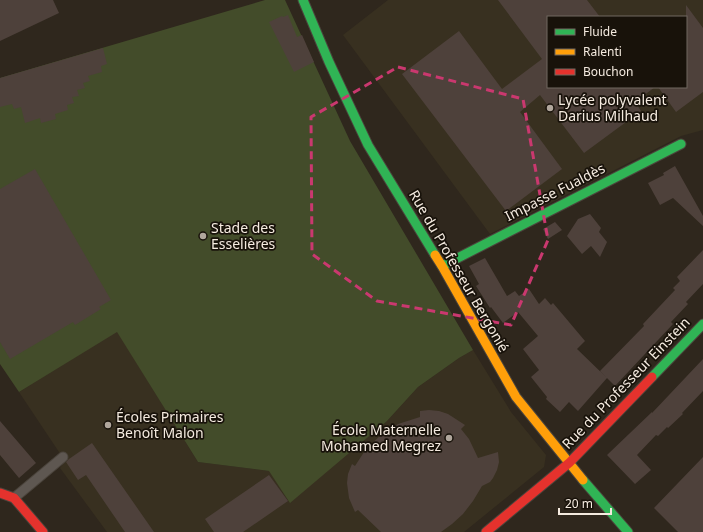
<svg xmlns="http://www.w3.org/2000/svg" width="703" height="532" viewBox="0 0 703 532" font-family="'Noto Sans',sans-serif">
<rect width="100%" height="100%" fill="#2f271d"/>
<path fill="#383020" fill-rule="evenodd" d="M388,0H703V130L681,136L490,234L343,35ZM548,17H686V87H548Z
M117,331L198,462L269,471L387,421L418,387L459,358L473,350L511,412L546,455L544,467L464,532H107L60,468L65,461L19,392Z"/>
<path fill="#434c2a" d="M265,0H285L350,141L473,350L459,358L418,387L387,421L290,503L269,471L198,462L117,332L19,392L0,364V78Z"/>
<path fill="#4e413b" d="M0,0H53L59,13L0,41Z
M498,0H587L600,17H548V87H655L635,102L641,111L584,153L540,95L520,112L562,169L506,211L402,74L459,31L502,89L542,59Z
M686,5L703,28V92L676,112L658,87H686Z
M288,15L297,37L302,35L314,62L294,72L269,22L282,16L283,17Z
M103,48L107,64L101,66L102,72L88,76L90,81L83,83L85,88L77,90L79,96L72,97L74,103L67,105L68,110L55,114L56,119L41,123L40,118L25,123L21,107L14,109L12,104L0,107V78Z
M675,166L703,216V226L673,198L660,205L648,183L664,175L663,173Z
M35,169L111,300L99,307L101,309L75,325L73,322L10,359L0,342V189Z
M590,214L601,228L599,232L607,242L600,257L591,246L582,254L567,236L578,219Z
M555,222L562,230L548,239L543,229Z
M703,250V284L686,302L688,304L671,322L673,324L615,386L600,371L644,326L643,324L675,290L673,288L680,281L677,277Z
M485,258L507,296L515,291L519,296L529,289L539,304L545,298L551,305L553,303L585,341L577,349L607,378L578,411L569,402L560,412L546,399L547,397L531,377L539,370L523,349L538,336L518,312L503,323L491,307L490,308L476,286L479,284L469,266Z
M703,359V391L682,413L683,414L668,428L667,427L658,436L656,435L637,455L651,470L635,484L607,455L652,412V413Z
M429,410L439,411L448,414L465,425L461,429L469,439L478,458L498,452L499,462L497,470L493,478L490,482L482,486L473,501L463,514L452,524L441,532H381L358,510L355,512L349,498L347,483L348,474L352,464L355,466L366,449L381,435L398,424L420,417V411Z
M0,421L36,463L19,478L0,455Z
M92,443L154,532H125L86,475L78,480L66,462L69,459Z
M703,457V532H678L654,508Z
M269,475L288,501L243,532H214L205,519Z"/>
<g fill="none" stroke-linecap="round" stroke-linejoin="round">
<defs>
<path id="lane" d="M14,498L63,457"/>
<path id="fast" d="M303,0L329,62L368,145L435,255
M442,266L681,144
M652,377L703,324
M583,480L628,532"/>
<path id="slow" d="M435,255L442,266L516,397L583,480"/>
<path id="jam" d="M0,493L14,498L43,532
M486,532L569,463L652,377"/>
</defs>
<use href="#lane" stroke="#4b443c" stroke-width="11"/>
<use href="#fast" stroke="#4b443c" stroke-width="11"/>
<use href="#slow" stroke="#4b443c" stroke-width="11"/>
<use href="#jam" stroke="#4b443c" stroke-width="11"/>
<use href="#lane" stroke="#5e5751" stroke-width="9"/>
<use href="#fast" stroke="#30b455" stroke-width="9"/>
<use href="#slow" stroke="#ff9f0a" stroke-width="9"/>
<use href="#jam" stroke="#e5322d" stroke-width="9"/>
</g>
<path fill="none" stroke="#ca386f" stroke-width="3" stroke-dasharray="8 5" stroke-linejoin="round" d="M398,67L523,99L548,240L511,325L377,301L312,254L311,117Z"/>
<g fill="#b0a69c" stroke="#18120a" stroke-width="1.5">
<circle cx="550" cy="108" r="4"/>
<circle cx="203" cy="236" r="4"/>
<circle cx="108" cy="425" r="4"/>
<circle cx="449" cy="438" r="4"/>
</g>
<g text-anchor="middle" stroke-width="3.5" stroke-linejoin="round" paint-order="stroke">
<g font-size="14" fill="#f5ebe0" stroke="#18120a" text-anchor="start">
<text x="558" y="105">Lycée polyvalent<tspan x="558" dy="16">Darius Milhaud</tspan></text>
<text x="211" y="233">Stade des<tspan x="211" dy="16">Esselières</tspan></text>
<text x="116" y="422">Écoles Primaires<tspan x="116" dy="16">Benoît Malon</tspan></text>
<text x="441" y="435" text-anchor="end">École Maternelle<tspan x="441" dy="16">Mohamed Megrez</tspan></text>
</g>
<g font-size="14" fill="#f5ebe0" stroke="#18120a">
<text transform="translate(555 192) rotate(-27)" y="5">Impasse Fualdès</text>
<text transform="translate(459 271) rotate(60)" y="5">Rue du Professeur Bergonié</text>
<text transform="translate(626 383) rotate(-46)" y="5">Rue du Professeur Einstein</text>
</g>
</g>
<rect x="547" y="16" width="140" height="72" fill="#18120a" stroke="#706960"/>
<rect x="555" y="29" width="20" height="6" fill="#30b455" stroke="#706960"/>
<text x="583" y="36" font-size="12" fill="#f5ebe0">Fluide</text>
<rect x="555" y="49" width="20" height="6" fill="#ff9f0a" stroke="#706960"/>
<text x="583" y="56" font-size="12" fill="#f5ebe0">Ralenti</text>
<rect x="555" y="69" width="20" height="6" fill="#e5322d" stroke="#706960"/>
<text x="583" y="76" font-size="12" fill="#f5ebe0">Bouchon</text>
<path d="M559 508v6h52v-6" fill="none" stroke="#f5ebe0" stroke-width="2"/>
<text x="565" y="508" font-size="12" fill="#f5ebe0" stroke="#18120a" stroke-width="3" paint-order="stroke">20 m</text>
</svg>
